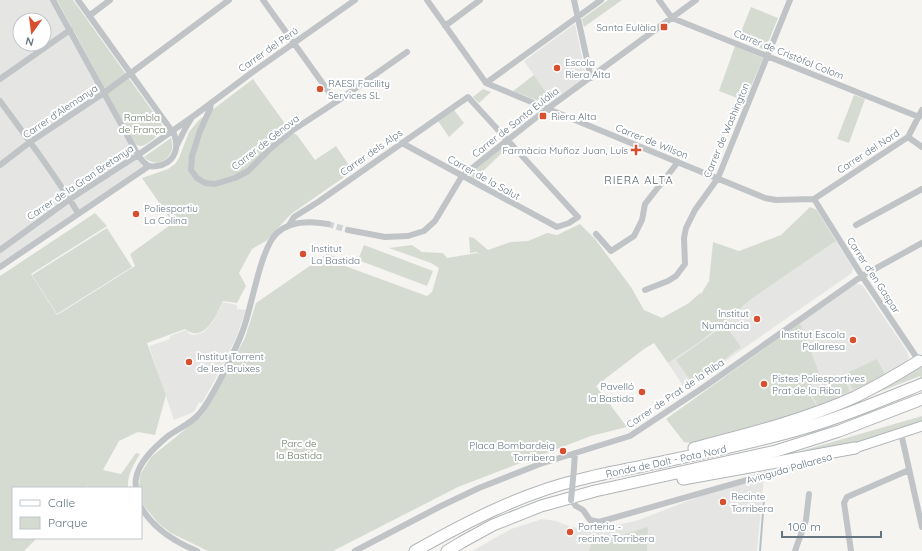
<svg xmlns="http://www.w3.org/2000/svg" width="922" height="551" viewBox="0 0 922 551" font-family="Quicksand,sans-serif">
<rect width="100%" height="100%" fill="#f5f4f1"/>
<path fill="#e5e6e4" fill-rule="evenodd" d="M0,0H54L145,167L0,267ZM20,20H44V44H20Z
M575,24L586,77L552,101L524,61Z
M836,241L853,268L852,273L685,389L668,363L701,341L754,297Z
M856,284L862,285L907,351L909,358L904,367L853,392L818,408L808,392L814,381L800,323Z
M223,302L237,305V309L246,310L235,340L218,374L202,403L199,402L194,412L174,420L149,346L170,339V336L186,330L190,334L194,335L204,332L212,323Z
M764,478L757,551H472L511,529L542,519L556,521L571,527L591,530L636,521L729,485Z"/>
<path fill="#d6dbd2" d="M57,0H73L161,123L163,129C162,133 146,146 141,146C138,146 137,145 135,144Z
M608,0H622L584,27L582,19Z
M751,7L778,18L765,50L738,39Z
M735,46L763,58L745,101L719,91Z
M534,75L552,101V102L544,103L513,91Z
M253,79L291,132L297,135L315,160L336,146L353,171L291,214L266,241L252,249L239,273L246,286L237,303L223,301C216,315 205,344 185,329L147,343L166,395L155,435L138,432L119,441L103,470L121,474L136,453L140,454C134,464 127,475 128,488H93L87,486L86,488H13V538H37L24,551H0V276L95,213L107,226L31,274L57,315L135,266L130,254L173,223L142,178L168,169L175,164L179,158L189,132L199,120Z
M483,89L491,92L479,103L473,97Z
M854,95L865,99L849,143L837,139Z
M454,110L464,123L449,137L438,121Z
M171,138C178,157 157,171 144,157Z
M504,146L508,147L475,179L468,174Z
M810,207L817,210L836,241L754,297L701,341L668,363L654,343L644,349L596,386L627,427L591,436L458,487L333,551H208L171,533L158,523L141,502V488H139L140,475L151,457L203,415L245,338L256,303L327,254L345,260V266L427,296L432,292L439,268L431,263L389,248L412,245L422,252L443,253L447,258L477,253L480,255L477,252L470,253L469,237L474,238L488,250L511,242L528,241L547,233L557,235L580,224L595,239L631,287L644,310L662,318L689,303L700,293L701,294L709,281L713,242L739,251L781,235Z
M107,228L132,267L57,314L32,275Z
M364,245L433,271L427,286L358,260Z
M800,323L821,378L814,381L808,392L818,408L697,444L684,442L666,419Z
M725,325L741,347L692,383L676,360Z
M877,359L885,375L853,390L845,374Z
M919,365L922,367V381L920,376L838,408Z
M842,375L850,391L818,406L810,391Z
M922,416V423L854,445L777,458Z
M648,527L647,551H589L592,541L609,539Z"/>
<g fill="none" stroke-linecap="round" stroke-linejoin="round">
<path stroke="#b7c2c6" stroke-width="2" d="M760,551L764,499"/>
<path stroke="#d1d4d5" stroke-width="6" stroke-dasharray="6 3" stroke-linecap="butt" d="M328,224L348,230"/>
<defs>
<path id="secondary" d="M855,448L922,426"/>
<path id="highway" d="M694,448C748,434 804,420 855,397C877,386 898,374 919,361
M683,479L855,448
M415,551C467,522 520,494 578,480C600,474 622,470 643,466C694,455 744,445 794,431C837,419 880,401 922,384
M447,551L462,542L493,525L541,506L595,491L776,451L839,431L922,399"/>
</defs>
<use href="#secondary" stroke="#b0b6b9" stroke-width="11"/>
<use href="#highway" stroke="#b1b5b7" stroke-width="13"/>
<path stroke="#c0c4c7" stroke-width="6" d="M53,0L138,155C141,159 144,164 149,166C153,167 158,166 162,165C176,160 179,146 174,134L78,0
M263,0L336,102
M427,0L486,83
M574,0L591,78
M659,0L672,18L919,117
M89,16L110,0
M445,26L480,0
M0,79L70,30
M486,83L553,111L765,198L776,200L814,199
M486,83L601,0
M0,101C27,138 55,174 78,213
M211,103L210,109L200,131L192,156L191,170L197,178L205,183L215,184L235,178L248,171L271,148L293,130L336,102L407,52
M908,137L922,147
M177,145L186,127L191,119
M0,165L30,142L104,93L229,0
M814,199L862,276L919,361
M814,199L908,137L922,110
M289,225L294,217L318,202L468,97L578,217L569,223L557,227L402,143
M856,225L922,189
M348,230L385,237L408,236L424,231L435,221L462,176L547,109L696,0
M596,234L611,251L634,236L642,220L645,204L678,162
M0,250L70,199L138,155L195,115L250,74L355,0
M0,267L149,166
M645,290L668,281L676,276L685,264L684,238L686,228L695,210L718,178L790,0
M901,433L922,527
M574,468L575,453
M136,488C136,485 135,482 136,479C138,462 156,446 168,436C179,428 191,424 200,413C211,399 219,382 227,366C233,353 240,340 244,327C252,305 261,247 277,233C291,220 311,221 328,224
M571,500L576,506L583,510L590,520L599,522L821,459
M141,507C153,528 175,542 197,551
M355,551L441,506L479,488L540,464L630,436L704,387L862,276L922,243
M795,551L806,520L809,494
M851,551L844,503L847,497L909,470"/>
<use href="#secondary" stroke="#fff" stroke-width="9"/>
<use href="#highway" stroke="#fff" stroke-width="11"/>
<path stroke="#c0c4c7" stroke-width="6" d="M571,500L574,468"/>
</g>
<g fill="#d74f2e" stroke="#fff" stroke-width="1.5">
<rect x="660" y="23" width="8" height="8" rx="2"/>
<circle cx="557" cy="68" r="4"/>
<circle cx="320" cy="89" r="4"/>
<rect x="539" y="112" width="8" height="8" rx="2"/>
<path d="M634 144h4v4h4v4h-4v4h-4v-4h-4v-4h4z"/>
<circle cx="136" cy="214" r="4"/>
<circle cx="303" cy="254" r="4"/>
<circle cx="757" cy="319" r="4"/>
<circle cx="853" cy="340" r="4"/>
<circle cx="189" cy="362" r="4"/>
<circle cx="764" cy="384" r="4"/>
<circle cx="642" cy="392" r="4"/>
<circle cx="563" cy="451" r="4"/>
<circle cx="723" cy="502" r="4"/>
<circle cx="570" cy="532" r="4"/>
</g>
<g text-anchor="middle" stroke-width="4" stroke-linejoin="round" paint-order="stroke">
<g font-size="10" fill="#657580" stroke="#fff" text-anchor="start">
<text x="656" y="31" text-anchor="end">Santa Eulàlia</text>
<text x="565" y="66">Escola<tspan x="565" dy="12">Riera Alta</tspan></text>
<text x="328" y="87">RAESI Facility<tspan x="328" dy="12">Services SL</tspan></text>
<text x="551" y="120">Riera Alta</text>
<text x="628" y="154" text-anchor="end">Farmàcia Muñoz Juan, Luís</text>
<text x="144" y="212">Poliesportiu<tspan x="144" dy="12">La Colina</tspan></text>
<text x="311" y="252">Institut<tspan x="311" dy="12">La Bastida</tspan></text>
<text x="749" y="317" text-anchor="end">Institut<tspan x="749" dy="12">Numància</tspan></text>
<text x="845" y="338" text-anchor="end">Institut Escola<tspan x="845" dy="12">Pallaresa</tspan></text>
<text x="197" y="360">Institut Torrent<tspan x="197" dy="12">de les Bruixes</tspan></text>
<text x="772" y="382">Pistes Poliesportives<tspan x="772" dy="12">Prat de la Riba</tspan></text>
<text x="634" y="390" text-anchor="end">Pavelló<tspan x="634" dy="12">la Bastida</tspan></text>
<text x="555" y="449" text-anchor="end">Placa Bombardeig<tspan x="555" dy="12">Torribera</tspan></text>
<text x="731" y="500">Recinte<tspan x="731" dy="12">Torribera</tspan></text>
<text x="578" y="530">Porteria -<tspan x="578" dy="12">recinte Torribera</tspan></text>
</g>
<g font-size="10" fill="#657580" stroke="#fff">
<text transform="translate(268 49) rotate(-35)" y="4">Carrer del Perú</text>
<text transform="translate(789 54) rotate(22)" y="4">Carrer de Cristòfol Colom</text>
<text transform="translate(60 111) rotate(-34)" y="4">Carrer d'Alemanya</text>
<text transform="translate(515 122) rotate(-38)" y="4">Carrer de Santa Eulália</text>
<text transform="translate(726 130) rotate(-67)" y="4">Carrer de Washington</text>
<text transform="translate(652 141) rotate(22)" y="4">Carrer de Wilson</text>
<text transform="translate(265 142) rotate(-38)" y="4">Carrer de Gènova</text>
<text transform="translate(868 151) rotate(-33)" y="4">Carrer del Nord</text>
<text transform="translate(371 152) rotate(-35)" y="4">Carrer dels Alps</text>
<text transform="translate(484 177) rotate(29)" y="4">Carrer de la Salut</text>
<text transform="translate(80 182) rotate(-34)" y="4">Carrer de la Gran Bretanya</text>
<text transform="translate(874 275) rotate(57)" y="4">Carrer d'en Gaspar</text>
<text transform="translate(675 393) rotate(-34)" y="4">Carrer de Prat de la Riba</text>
<text transform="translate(666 461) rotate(-12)" y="4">Ronda de Dalt - Pota Nord</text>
<text transform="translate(789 468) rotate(-16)" y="4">Avinguda Pallaresa</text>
</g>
<g font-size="10" fill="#697864" stroke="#fff">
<text x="142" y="121">Rambla<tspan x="142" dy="12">de França</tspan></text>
<text x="299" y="447">Parc de<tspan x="299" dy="12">la Bastida</tspan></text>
</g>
<g font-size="11" letter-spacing="1" fill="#535e66" stroke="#fff">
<text x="639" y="184">RIERA ALTA</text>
</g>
</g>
<rect x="12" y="487" width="130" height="52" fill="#ffffff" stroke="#c1c8cc"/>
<rect x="20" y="500" width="20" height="6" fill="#ffffff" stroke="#c1c8cc"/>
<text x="48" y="507" font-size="12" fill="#657580">Calle</text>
<rect x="20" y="517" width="20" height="12" fill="#d6dbd2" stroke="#c1c8cc"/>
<text x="48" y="527" font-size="12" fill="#657580">Parque</text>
<g transform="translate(32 32) rotate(194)"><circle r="19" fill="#ffffff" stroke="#c1c8cc"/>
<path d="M0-3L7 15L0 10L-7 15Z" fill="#d74f2e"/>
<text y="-6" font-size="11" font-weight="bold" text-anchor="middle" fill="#657580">N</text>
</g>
<path d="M782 531v6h99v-6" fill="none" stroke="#657580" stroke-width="2"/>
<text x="788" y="531" font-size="12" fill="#657580" stroke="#ffffff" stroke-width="3" paint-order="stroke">100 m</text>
</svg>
